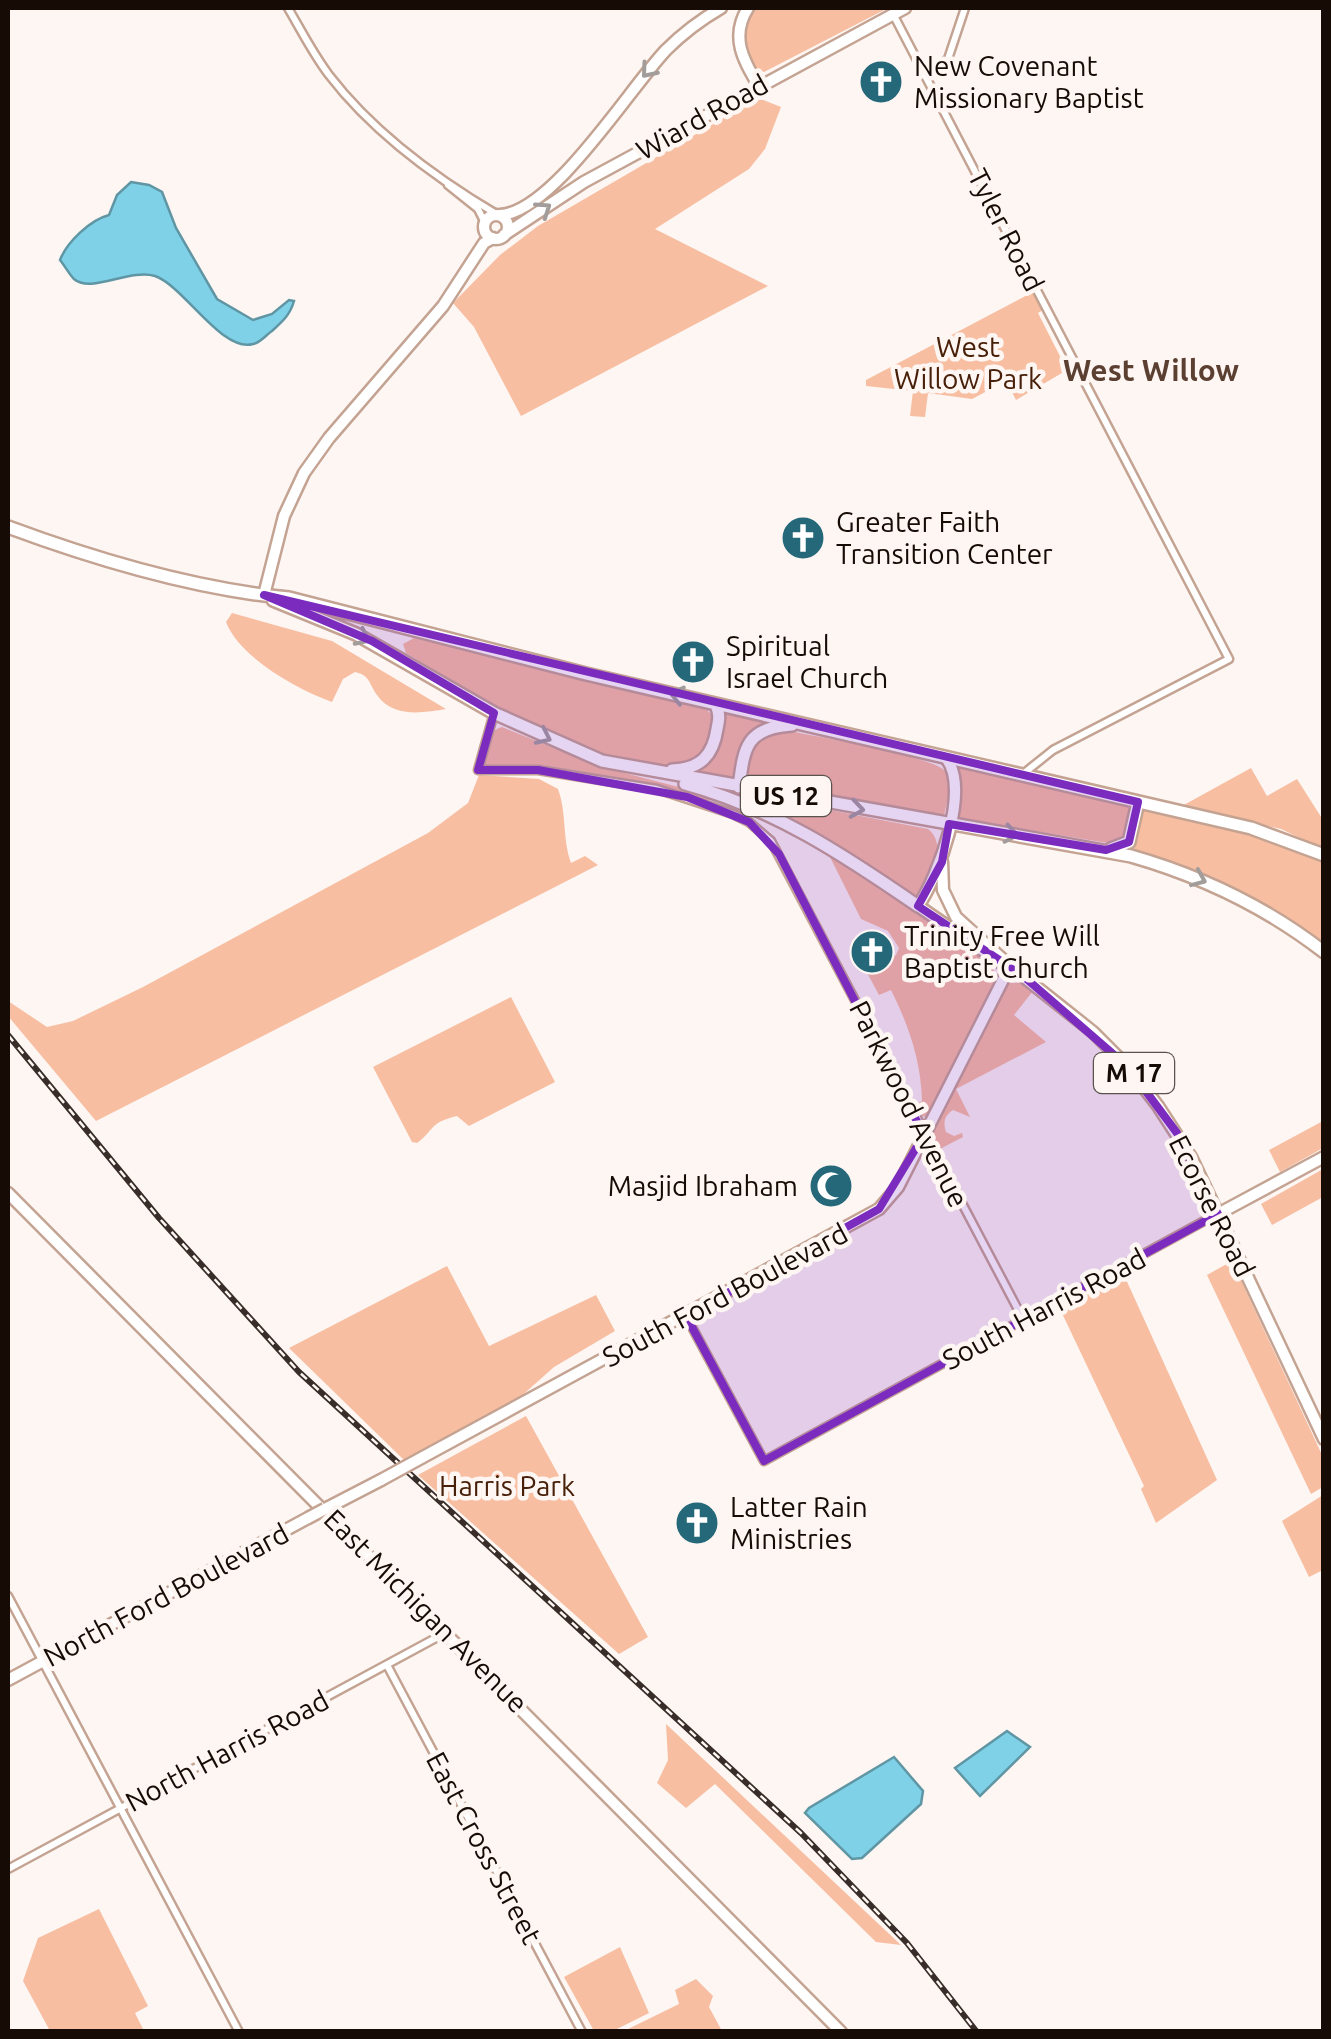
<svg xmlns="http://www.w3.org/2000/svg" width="1331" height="2039" viewBox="0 0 1331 2039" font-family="Ubuntu,sans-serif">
<rect width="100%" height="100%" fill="#fdf6f3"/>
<path fill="#f8bea1" d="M751,8H888L764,72L756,70C741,51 739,28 751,8Z
M758,98L781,107L765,149L749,169L655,229L768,286L521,416L474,327L453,303L500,255L538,226Z
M1033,292L1043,310L1038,313L1067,370L1016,400L1006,381L972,399L928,393L925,417L910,416L913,391L866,386V380Z
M232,613L332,641L446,709C422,713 393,718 377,695C369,684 370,675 355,672L343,679L332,702C297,689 240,658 226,622Z
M414,638L707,710L712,715L705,751C652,808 459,685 406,653L403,644Z
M724,712L775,722L763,728L736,782L688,773L718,745Z
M502,727L598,766L709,795V802L651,785L541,765L487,767L483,763C486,750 487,730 502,727Z
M788,731C811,735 935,757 945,771C954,782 946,804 944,816L751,783L746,776C750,748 758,735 788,731Z
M959,767L1121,803L1129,808L1132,816L1129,835L1114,844L954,818L960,784Z
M1251,768L1267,796L1297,779L1323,820V849L1281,829L1182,806Z
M479,775L539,779L558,789C567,813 562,839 571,863L585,856L598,865L96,1121L8,1016V1001L47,1027L73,1021L143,987L428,833L468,803Z
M721,789L928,829C950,846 928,882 917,901L774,812Z
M1142,808L1274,840L1323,862V946C1264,903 1204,873 1134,851Z
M825,847L993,966L995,981L926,1117L919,1115L913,1106L922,1101C921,1061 909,1026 891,990L879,995L865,969L896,955L899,948L888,931L861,919Z
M1010,983H1020L1033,991L1014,1015L1046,1042L956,1089L970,1117L953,1110C944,1116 943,1122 946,1132L954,1136L962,1133L963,1137L936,1151L931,1134L1004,988Z
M511,997L555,1082L469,1126L457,1116C428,1123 435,1130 417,1143L412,1142L373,1067Z
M1323,1121V1148L1280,1172L1269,1150Z
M1323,1169V1197L1272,1225L1261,1204Z
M1232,1261L1323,1457V1487L1311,1494L1207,1275Z
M447,1266L489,1346L596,1295L615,1331L554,1367L517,1400L405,1461L289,1348Z
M1124,1275L1217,1480L1156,1523L1141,1489L1144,1486L1060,1309Z
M526,1416L648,1637L619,1654L418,1475Z
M1323,1495V1570L1309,1577L1282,1521Z
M666,1724L901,1945L876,1942L715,1784L686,1808L657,1783L668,1760Z
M99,1909L148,2006L135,2013L144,2031H50L23,1981L38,1938Z
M620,1947L649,2013L613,2031H594L564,1977Z
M696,1979L713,1996L709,2007L722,2031H624L679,2004L675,1990Z"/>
<path fill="#7fd1e8" stroke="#6096a4" stroke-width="2.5" d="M131,182L149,185L162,192L176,228L217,299L253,320L272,314L289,300L294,301C290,315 283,321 272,331C266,335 260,343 253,344C222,353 184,286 155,276C130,268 91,294 74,279C69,274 65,266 60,260C67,242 90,220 109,215L117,195Z
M1007,1731L1030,1747L980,1796L955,1768Z
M894,1757L923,1791L921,1804L862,1858L852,1859L805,1813L809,1808Z"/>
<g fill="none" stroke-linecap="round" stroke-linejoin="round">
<defs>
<path id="minor" d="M288,8C301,30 313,54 329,75C372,131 437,179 498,215
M893,14L1229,659L1053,750L1023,774
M925,74L948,59L965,8
M448,185L478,209L485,223
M494,713L478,770H538L657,789L733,814L749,822L771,841L1023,1319
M686,1316L764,1461L1217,1214
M8,1596L239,2032
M387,1665L582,2032
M8,1869L445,1633"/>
<path id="major" d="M748,8C730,36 743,61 759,86
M500,215C553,212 629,89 666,50C682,34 702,19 721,8
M484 227a12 12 0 1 1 24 0a12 12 0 1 1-24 0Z
M504,235L584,182L905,8
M264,595L284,516L304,473L329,438L443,306L484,243L493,238
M946,758C971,789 938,877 918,906L1004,965
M942,862L943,890L956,917L1010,966L1093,1032L1127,1066L1158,1106L1191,1157L1324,1439
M8,1193L841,2032
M1218,1214L1324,1157
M423,1457L879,1209L898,1187L1010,966
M325,1509L381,1480
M8,1680L308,1518"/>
<path id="highway" d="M8,527C97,560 194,589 289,598L586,674L1251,828L1324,855
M273,600L356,634L494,713L602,761L1131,856C1201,876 1266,907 1324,952
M672,770C700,769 713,756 717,729C719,719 720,714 716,705
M685,784C773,808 844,855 918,906
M739,787C744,747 746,728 792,725
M1111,849L1129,842L1138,802"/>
</defs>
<use href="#minor" stroke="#c4a392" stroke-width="11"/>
<use href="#major" stroke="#c4a392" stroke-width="15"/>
<use href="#highway" stroke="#c4a392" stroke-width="16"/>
<use href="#minor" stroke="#fff" stroke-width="6"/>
<use href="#major" stroke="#fff" stroke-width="10"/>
<use href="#highway" stroke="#fff" stroke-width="11"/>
<defs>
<path id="rail" d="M8,1035L159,1218L299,1372L801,1833L907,1943L977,2032"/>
</defs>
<use href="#rail" stroke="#382d28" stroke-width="6"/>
<use href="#rail" stroke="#fdf6f3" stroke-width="2.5" stroke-dasharray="8" stroke-linecap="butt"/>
<defs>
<path id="major-bridge" d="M381,1480L423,1457
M308,1518L325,1509"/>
</defs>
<use href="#major-bridge" stroke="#c4a392" stroke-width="15" stroke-linecap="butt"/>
<use href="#major-bridge" stroke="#fff" stroke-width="10"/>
</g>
<defs><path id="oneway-chevron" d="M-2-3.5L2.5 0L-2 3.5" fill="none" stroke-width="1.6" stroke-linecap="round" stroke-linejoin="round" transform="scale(2.5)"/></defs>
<g stroke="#a29d9b">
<use href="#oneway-chevron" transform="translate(648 71) rotate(130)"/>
<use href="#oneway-chevron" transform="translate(544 209) rotate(-34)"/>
<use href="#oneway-chevron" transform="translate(363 638) rotate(26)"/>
<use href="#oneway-chevron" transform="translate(677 695) rotate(-167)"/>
<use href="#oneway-chevron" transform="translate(544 737) rotate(25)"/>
<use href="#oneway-chevron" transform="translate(857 809) rotate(9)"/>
<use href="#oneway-chevron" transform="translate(1011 834) rotate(10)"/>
<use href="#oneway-chevron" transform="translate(1199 879) rotate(23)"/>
</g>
<path fill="#7b2cbf" fill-opacity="0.2" stroke="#7b2cbf" stroke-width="8" stroke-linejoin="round" d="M264,595L1138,802L1129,842L1106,850L949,824L942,862L918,906L1022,975L1127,1066L1177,1133L1218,1214L764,1461L686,1316L879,1209L924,1135L779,854L749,822L687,797L538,770H478L494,713L372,641Z"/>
<defs>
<symbol id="church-disc" viewBox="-11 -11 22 22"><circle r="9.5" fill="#246879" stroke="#fdf6f3"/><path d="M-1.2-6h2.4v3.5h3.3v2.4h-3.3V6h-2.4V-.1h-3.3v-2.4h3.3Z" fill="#fff"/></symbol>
<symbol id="mosque-disc" viewBox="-11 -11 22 22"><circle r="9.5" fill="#246879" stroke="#fdf6f3"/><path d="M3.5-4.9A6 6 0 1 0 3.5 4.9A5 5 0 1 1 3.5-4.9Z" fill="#fff"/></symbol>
</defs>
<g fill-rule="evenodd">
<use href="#church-disc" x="856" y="57" width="50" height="50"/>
<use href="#church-disc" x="778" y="513" width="50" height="50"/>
<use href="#church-disc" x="668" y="637" width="50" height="50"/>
<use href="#church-disc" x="847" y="927" width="50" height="50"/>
<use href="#mosque-disc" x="806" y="1161" width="50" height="50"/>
<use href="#church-disc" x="672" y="1498" width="50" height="50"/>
</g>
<g text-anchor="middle" stroke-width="9" stroke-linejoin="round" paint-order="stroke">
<g fill="#fdf6f3" stroke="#5c524d" stroke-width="2.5">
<rect x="741" y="776" width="90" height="40" rx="8"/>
<rect x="1094" y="1053" width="80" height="40" rx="8"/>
</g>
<g font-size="25" font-weight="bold" fill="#170b06">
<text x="786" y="805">US 12</text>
<text x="1134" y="1082">M 17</text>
</g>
<g font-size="28" fill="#170b06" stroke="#fdf6f3" text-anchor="start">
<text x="914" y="76">New Covenant<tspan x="914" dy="32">Missionary Baptist</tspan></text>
<text x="836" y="532">Greater Faith<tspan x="836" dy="32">Transition Center</tspan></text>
<text x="726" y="656">Spiritual<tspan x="726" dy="32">Israel Church</tspan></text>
<text x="904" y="946">Trinity Free Will<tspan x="904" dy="32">Baptist Church</tspan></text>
<text x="798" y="1196" text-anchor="end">Masjid Ibraham</text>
<text x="730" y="1517">Latter Rain<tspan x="730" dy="32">Ministries</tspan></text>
</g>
<g font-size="28" fill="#170b06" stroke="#fdf6f3">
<text transform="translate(702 117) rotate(-29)" y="10">Wiard Road</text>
<text transform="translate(1006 230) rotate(63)" y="10">Tyler Road</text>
<text transform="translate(909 1104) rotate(63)" y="10">Parkwood Avenue</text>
<text transform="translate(1212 1206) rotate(63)" y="10">Ecorse Road</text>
<text transform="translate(725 1295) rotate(-28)" y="10">South Ford Boulevard</text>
<text transform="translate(1044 1309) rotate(-28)" y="10">South Harris Road</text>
<text transform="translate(166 1595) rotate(-28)" y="10">North Ford Boulevard</text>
<text transform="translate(426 1611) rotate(45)" y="10">East Michigan Avenue</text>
<text transform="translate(227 1751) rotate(-28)" y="10">North Harris Road</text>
<text transform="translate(484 1848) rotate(62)" y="10">East Cross Street</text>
</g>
<g font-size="28" fill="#482009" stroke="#fdf6f3">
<text x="968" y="357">West<tspan x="968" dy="32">Willow Park</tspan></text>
<text x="507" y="1496">Harris Park</text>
</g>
<g font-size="30" font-weight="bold" fill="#5b3f31" stroke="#fdf6f3">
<text x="1151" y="381">West Willow</text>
</g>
</g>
<rect width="1331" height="2039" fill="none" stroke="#170b06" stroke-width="20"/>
</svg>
